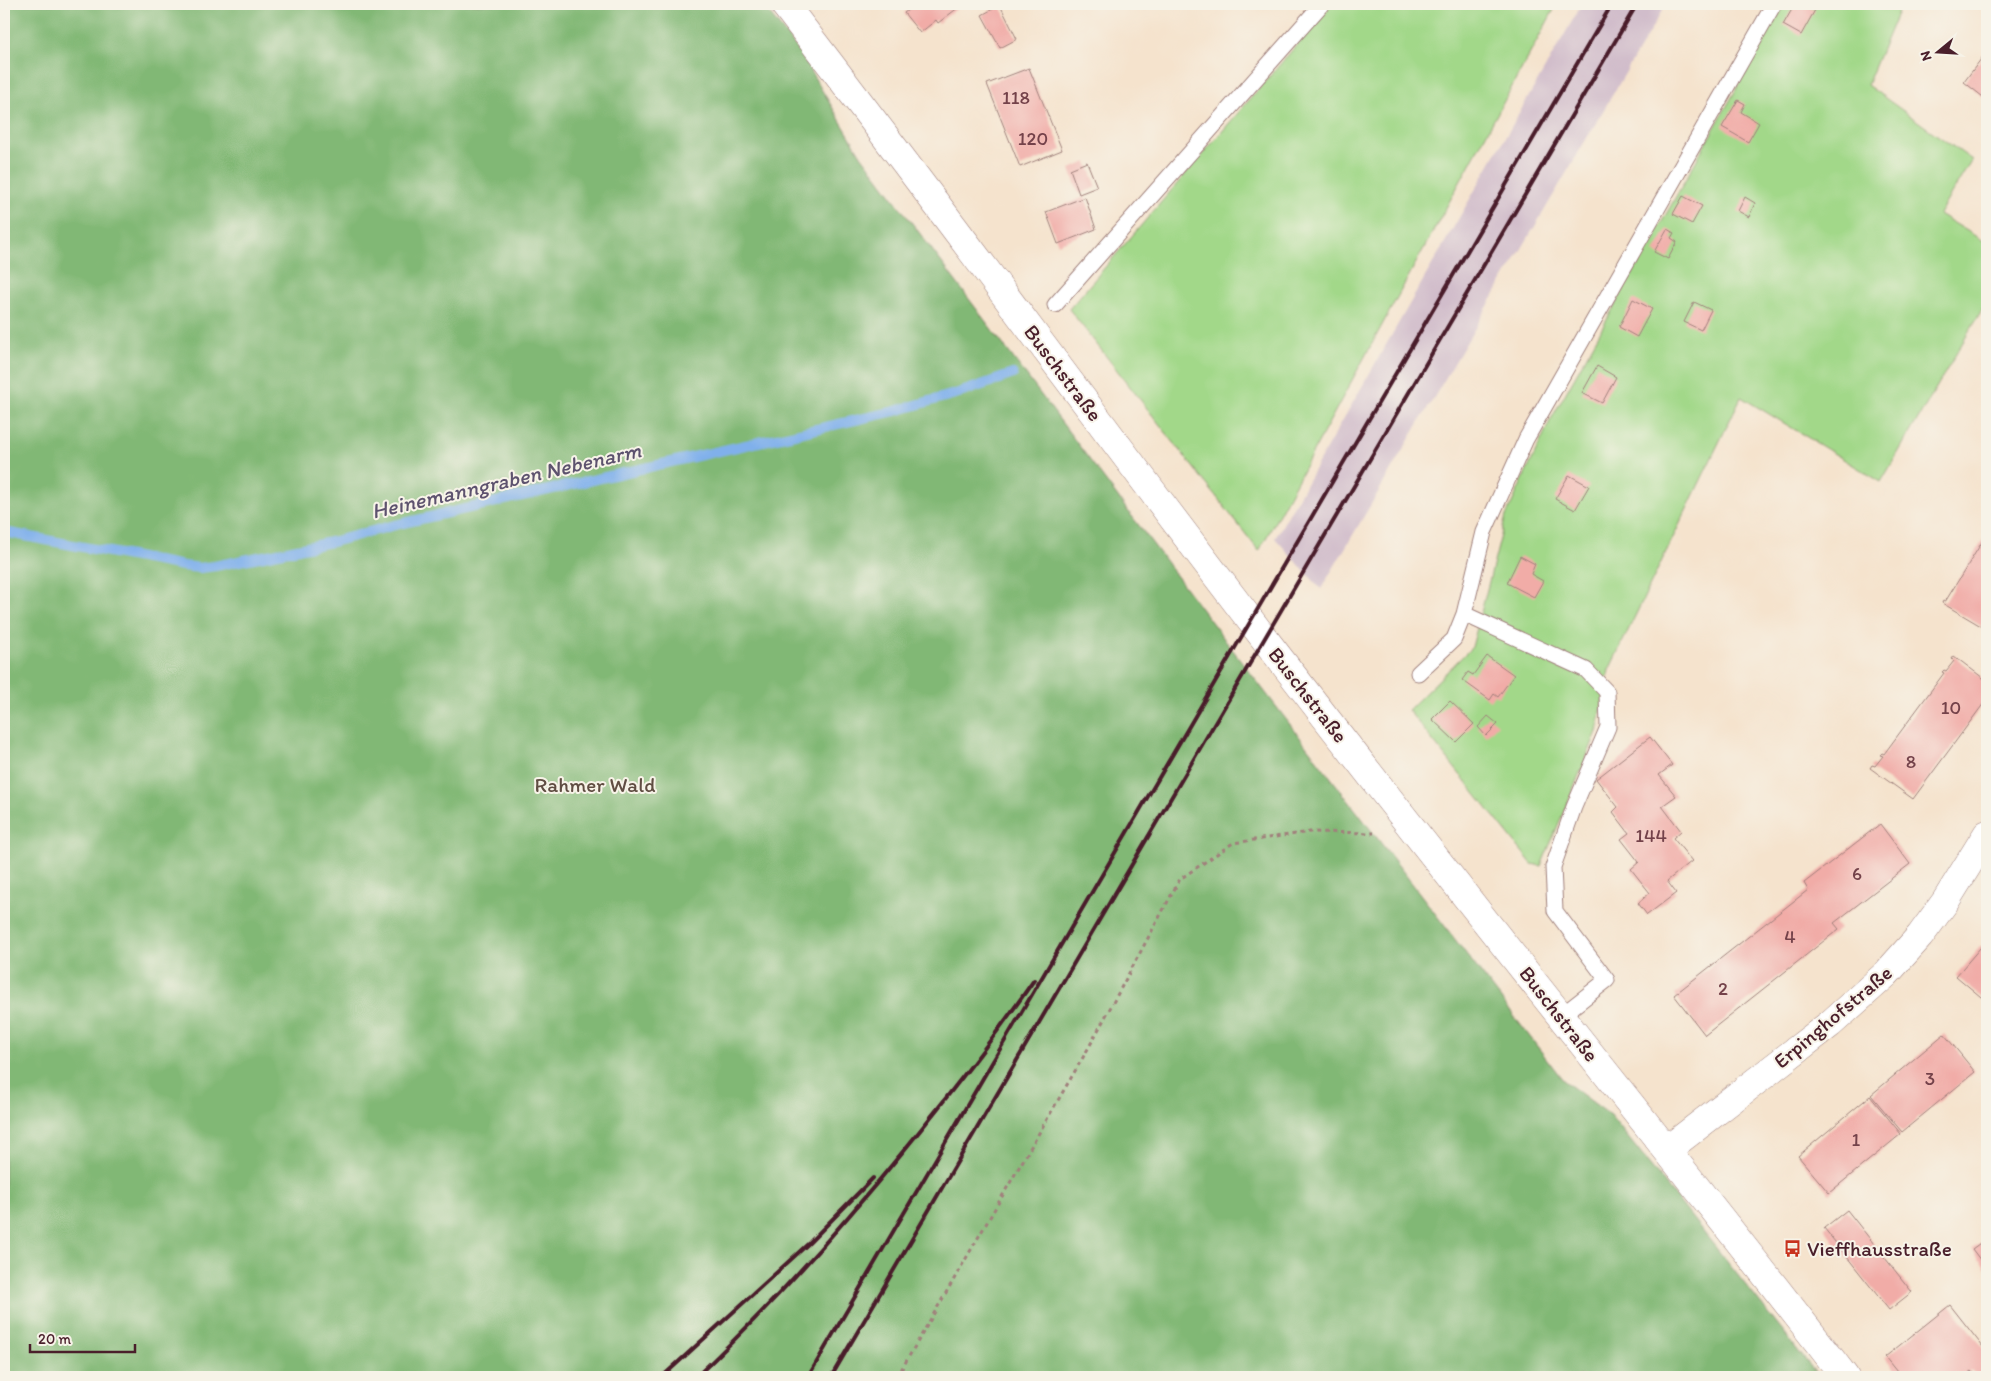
<svg xmlns="http://www.w3.org/2000/svg" width="1991" height="1381" viewBox="0 0 1991 1381" font-family="Itim,sans-serif">
<rect width="100%" height="100%" fill="#f7f3e8"/>
<filter id="ink" filterUnits="userSpaceOnUse"><feTurbulence type="fractalNoise" baseFrequency=".02" numOctaves="2"/><feDisplacementMap in="SourceGraphic" scale="10" xChannelSelector="R" yChannelSelector="G"/><feConvolveMatrix kernelMatrix="1 2 1 2 8 2 1 2 1" color-interpolation-filters="sRGB"/></filter>
<filter id="wash" filterUnits="userSpaceOnUse"><feTurbulence type="fractalNoise" baseFrequency=".0096" numOctaves="4" result="noise"/><feDisplacementMap in="SourceGraphic" scale="20" xChannelSelector="R" yChannelSelector="G"/><feGaussianBlur stdDeviation="1.12" result="paint"/><feColorMatrix in="noise" values="0 0 0 0 0 0 0 0 0 0 0 0 0 0 0 0 0 1.4 0 .05"/><feComposite in="paint" operator="in"/></filter>
<g filter="url(#wash)">
<rect width="100%" height="100%" fill="#f5e3cd"/>
<path fill="#d1bdcb" d="M1582,4H1666L1321,589L1275,538Z"/>
<path fill="#a2d889" stroke="#767c5a" d="M1332,4H1557L1259,551L1069,309Z
M1784,4H1901L1867,85L1972,160L1939,214L1987,243V301L1881,482L1741,397L1609,670L1597,732L1541,866L1532,864L1408,710L1472,647L1506,516L1550,421Z"/>
<path fill="#81b875" stroke="#666c50" d="M4,4H762L796,47L861,155L1206,615L1563,1080L1610,1115L1819,1377H4Z"/>
<g fill="none" stroke-linecap="round" stroke-linejoin="round">
<path stroke="#80b0eb" stroke-width="10" d="M4,532L183,566L200,568L215,566L336,541L395,525L895,411L962,392L1013,374"/>
</g>
<g id="blocks">
<path fill="#f1aca7" d="M916,4H963L938,23L936,20L920,33L904,13Z
M1795,4H1803L1815,10L1801,35L1783,25Z
M1000,5L1017,39L1000,48L982,15Z
M1987,51V100L1964,82Z
M1029,68L1062,150L1020,167L987,84Z
M1738,100L1745,104L1741,112L1759,123L1748,142L1722,127Z
M1087,162L1097,187L1079,194L1070,169Z
M1683,196L1702,206L1692,224L1673,214Z
M1085,197L1096,229L1058,244L1046,212Z
M1745,197L1755,203L1749,217L1738,211Z
M1667,229L1674,233L1671,238L1677,242L1668,259L1654,252Z
M1633,299L1652,309L1637,337L1619,327Z
M1694,302L1711,310L1701,330L1684,322Z
M1597,366L1616,377L1602,403L1582,393Z
M1569,475L1589,486L1575,510L1555,499Z
M1987,534V627L1986,629L1942,603L1943,601L1945,602Z
M1520,556L1535,564L1531,574L1543,581L1534,597L1507,583Z
M1487,656L1514,675L1498,697L1494,694L1490,700L1462,680L1468,672L1473,675Z
M1954,656L1987,681V699L1913,799L1870,768L1872,765L1875,766L1883,756L1880,755L1882,753L1884,754L1944,673L1942,672L1944,670L1946,671L1954,661L1952,659Z
M1450,701L1474,724L1456,742L1432,719Z
M1488,716L1498,724L1486,736L1478,727Z
M1650,737L1672,765L1659,775L1676,796L1662,806L1681,831L1673,838L1692,861L1667,881L1676,893L1647,915L1638,903L1650,893L1631,869L1639,862L1621,839L1629,833L1613,812L1618,807L1596,779Z
M1880,824L1910,864L1834,923L1839,929L1705,1035L1674,995L1808,890L1804,883Z
M1987,940V1002L1956,976Z
M1944,1034L1975,1072L1902,1132L1871,1095Z
M1870,1096L1901,1134L1829,1193L1798,1156Z
M1847,1210L1912,1292L1889,1310L1824,1228Z
M1987,1238V1269L1972,1249Z
M1950,1305L1987,1352V1377H1977L1972,1371L1964,1377H1901L1885,1357Z"/>
</g>
</g>
<g filter="url(#ink)">
<use href="#blocks" fill-opacity="0" stroke="#a0817c" stroke-width="1"/>
<g fill="none" stroke-linecap="round" stroke-linejoin="round">
<defs>
<path id="lane" d="M1055,305L1322,4
M1418,673L1454,639L1464,614
M1561,1016L1607,980L1555,911L1553,867L1574,807L1608,727L1607,692L1586,670L1464,614L1484,532L1526,439L1774,4"/>
<path id="street" d="M784,4C935,199 1081,399 1231,595C1432,859 1642,1115 1845,1377
M1668,1149L1830,1024L1886,974L1920,936L1945,902L1987,834"/>
</defs>
<use href="#lane" stroke="#a0817c" stroke-width="17"/>
<use href="#street" stroke="#a0817c" stroke-width="29"/>
<path stroke="#a0817c" stroke-width="3" stroke-dasharray="4 4" stroke-linecap="butt" d="M897,1377L1089,1047L1180,879L1233,843L1310,832L1374,833"/>
<use href="#lane" stroke="#fff" stroke-width="15"/>
<use href="#street" stroke="#fff" stroke-width="28"/>
<path stroke="#4a1f2b" stroke-width="4" d="M662,1377L809,1243L873,1178
M696,1377C771,1306 840,1229 905,1149C950,1094 993,1039 1034,980
M808,1377L1612,4
M831,1377L1637,4"/>
</g>
</g>
<defs>
<symbol id="bus-bare" viewBox="-9 -9 18 18"><path d="M-5-6H5V4H4V6H2V4H-2V6H-4V4H-5ZM-3.5-4V0h7V-4ZM-3.5 1.2v1.5H-2V1.2ZM2 1.2v1.5H3.5V1.2Z" fill="#c8321e" stroke="#f7f3e8" stroke-width="2.5" paint-order="stroke"/></symbol>
</defs>
<g fill-rule="evenodd">
<use href="#bus-bare" x="1780" y="1236" width="25" height="25"/>
</g>
<g text-anchor="middle" stroke-width="4" stroke-linejoin="round" paint-order="stroke">
<g font-size="19" fill="#74424a">
<text x="1016" y="104">118</text>
<text x="1033" y="145">120</text>
<text x="1951" y="714">10</text>
<text x="1911" y="768">8</text>
<text x="1651" y="842">144</text>
<text x="1857" y="880">6</text>
<text x="1790" y="943">4</text>
<text x="1723" y="995">2</text>
<text x="1930" y="1085">3</text>
<text x="1856" y="1146">1</text>
</g>
<g font-size="21" fill="#4a1f2b" stroke="#f7f3e8">
<text transform="translate(1063 373) rotate(53)" y="7">Buschstraße</text>
<text transform="translate(1308 695) rotate(52)" y="7">Buschstraße</text>
<text transform="translate(1559 1014) rotate(52)" y="7">Buschstraße</text>
<text transform="translate(1833 1017) rotate(-40)" y="7">Erpinghofstraße</text>
</g>
<g font-size="21" fill="#604d42" stroke="#f7f3e8">
<text x="595" y="792">Rahmer Wald</text>
</g>
<g font-size="21" fill="#4a1f2b" stroke="#f7f3e8" text-anchor="start">
<text x="1807" y="1256">Vieffhausstraße</text>
</g>
<g font-size="22" font-style="italic" fill="#5d526e" stroke="#f7f3e8">
<text transform="translate(506 480) rotate(-13)" y="8">Heinemanngraben Nebenarm</text>
</g>
</g>
<rect width="1991" height="1381" fill="none" stroke="#f7f3e8" stroke-width="20"/>
<g transform="translate(1938 52) rotate(252)" stroke="#f7f3e8" stroke-width="4" paint-order="stroke">
<path d="M0-4L9 19L0 12L-9 19Z" fill="#4a1f2b"/>
<text y="-8" font-size="14" font-weight="bold" text-anchor="middle" fill="#4a1f2b">N</text>
</g>
<path d="M30 1344v8h105v-8" fill="none" stroke="#4a1f2b" stroke-width="2.5"/>
<text x="38" y="1344" font-size="15" fill="#4a1f2b" stroke="#f7f3e8" stroke-width="4" paint-order="stroke">20 m</text>
</svg>
